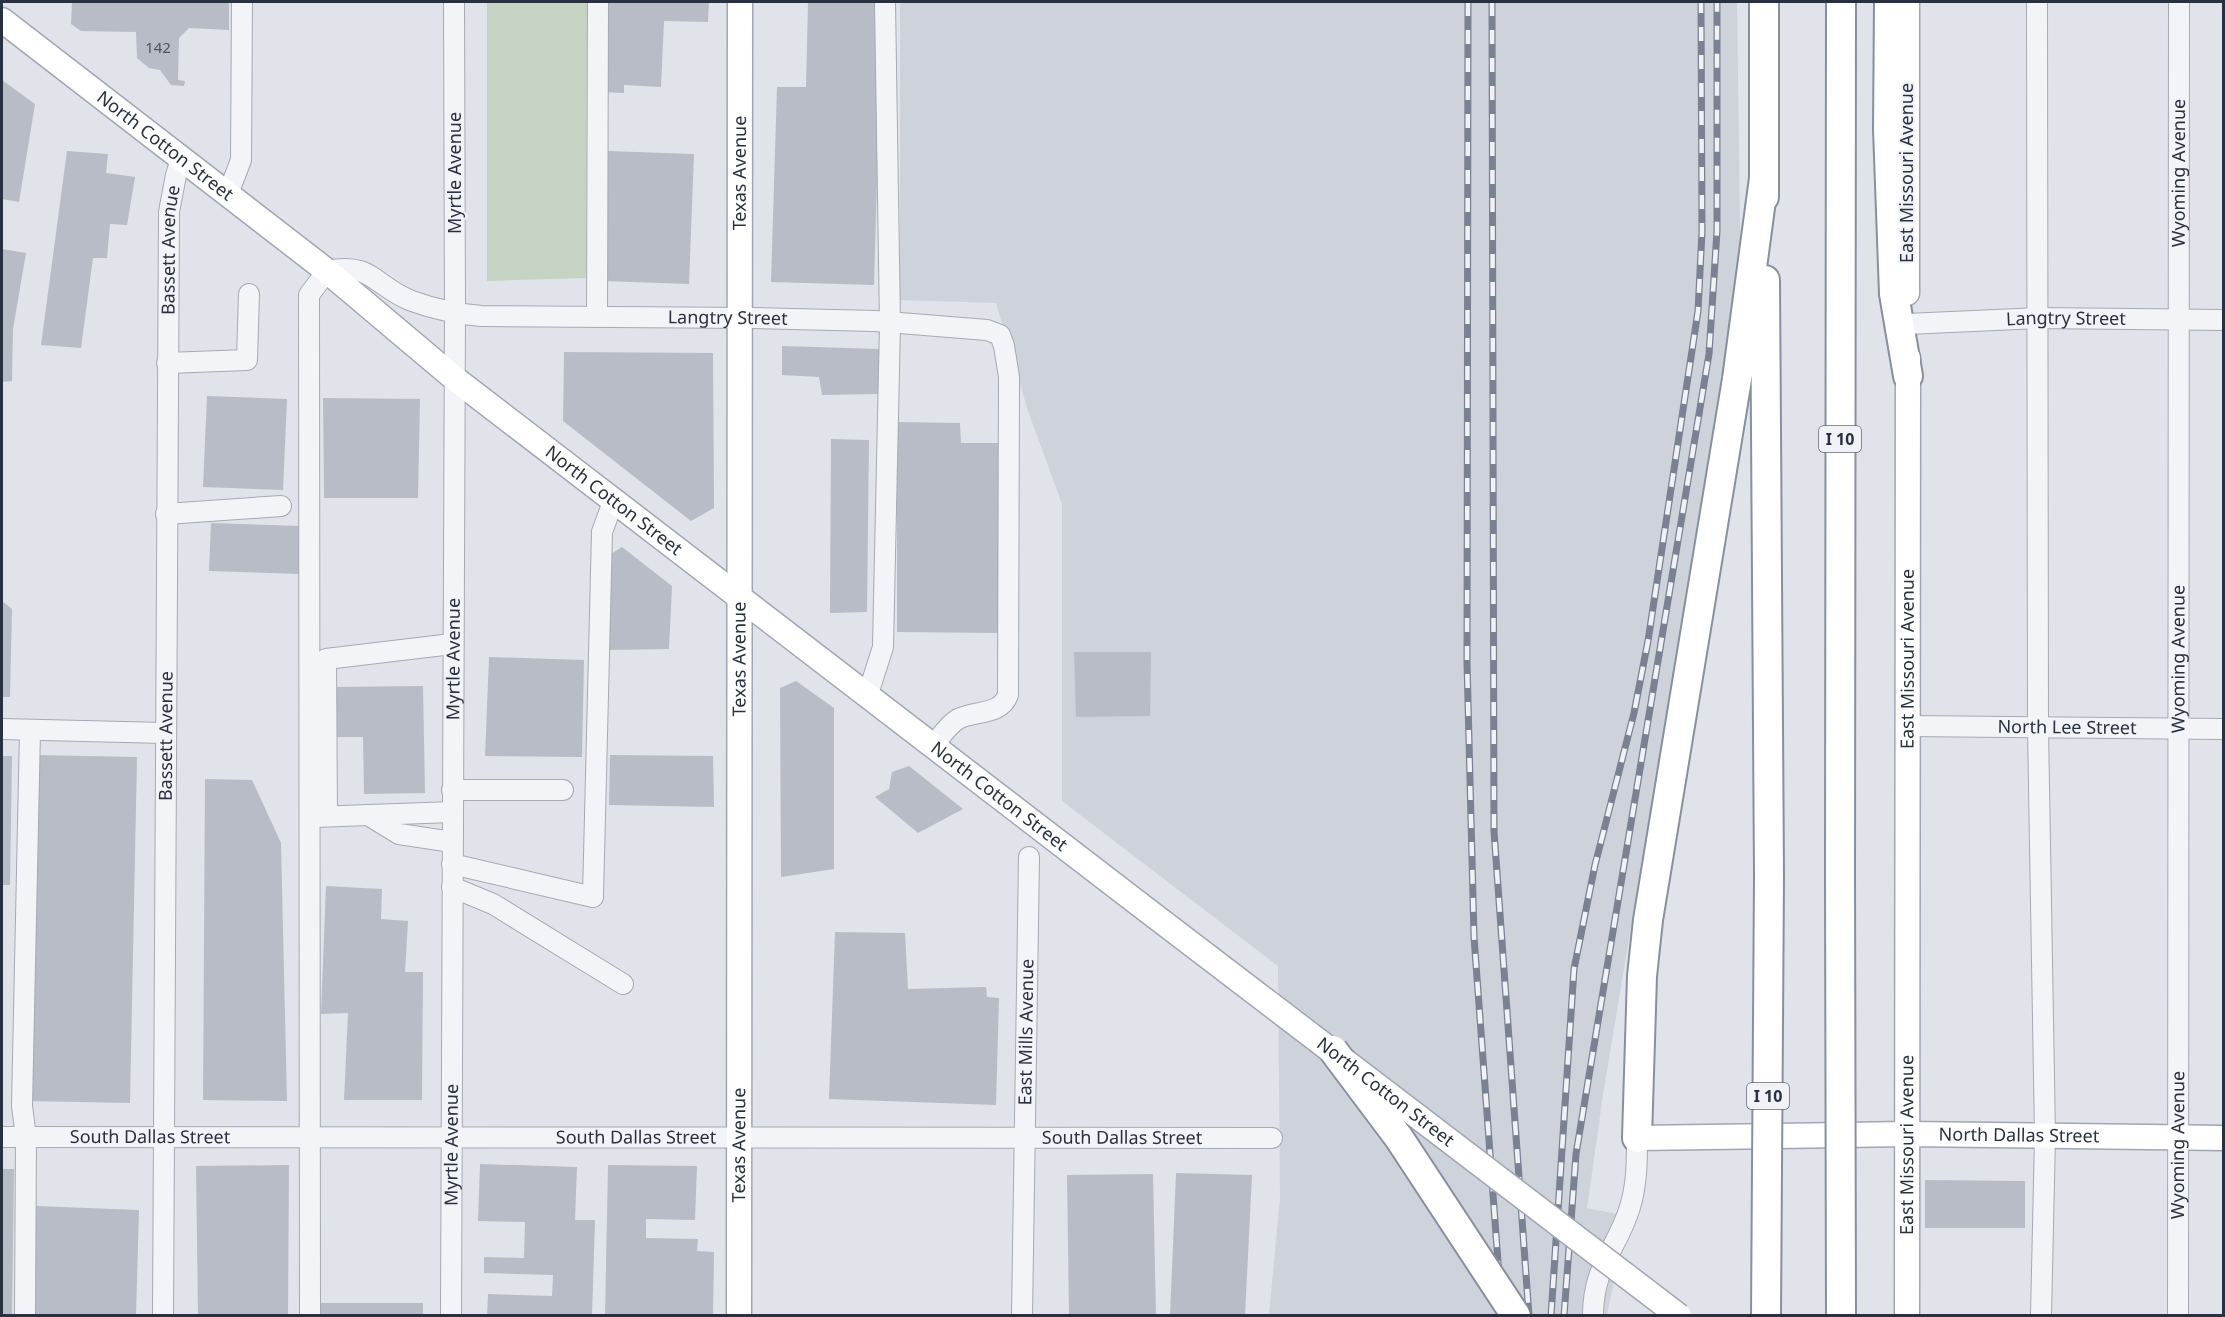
<svg xmlns="http://www.w3.org/2000/svg" width="2225" height="1317" viewBox="0 0 2225 1317" font-family="'Noto Sans',sans-serif">
<rect width="100%" height="100%" fill="#e0e3e9"/>
<path fill="#ced2db" d="M900,2H1737L1741,298L1686,596L1603,1095L1587,1208L1627,1216L1607,1315H1269L1280,1198L1278,966L1062,801V504L1028,411L996,303L900,300Z"/>
<path fill="#c5d3c2" d="M487,2H587L586,278L487,281Z"/>
<path fill="#b8bcc6" d="M72,2H229V30L189,28L179,38L178,80L185,81L184,86L171,85L160,70L149,68L137,58L136,32L81,31L71,24Z
M607,2H709L708,22L664,21L661,87L624,85V93L603,92Z
M808,2H882L874,285L771,282L777,87H806Z
M2,80L35,104L19,202L2,199Z
M67,151L108,154L106,173L135,177L127,225L110,224L107,258H93L81,348L41,345Z
M608,151L694,154L689,284L603,281Z
M2,249L26,253L13,329L12,381L2,382Z
M782,346L879,349V394L822,395L819,377L782,375Z
M564,352L713,353L714,508L691,521L563,421Z
M207,396L287,399L283,490L203,487Z
M323,398L420,399L418,498H324Z
M897,422L960,423L961,443H998V633L897,632Z
M831,439L869,440L867,612L830,613Z
M211,523L302,526L300,574L209,571Z
M622,547L672,586L669,649L609,650L611,554Z
M2,601L12,609L10,697H2Z
M1074,652H1151L1150,716L1076,717Z
M489,657L584,660L582,757L485,756Z
M796,681L834,708V869L781,877L780,688Z
M423,686L425,793L364,794L363,737H332L331,687Z
M35,755L137,757L130,1103L27,1101Z
M610,755L713,756L714,807L609,805Z
M2,756H12L10,885H2Z
M909,766L963,809L918,833L875,797L889,789L892,772Z
M205,779L252,780L281,843L287,1101L203,1100Z
M326,886L382,889L381,919L408,921L405,972H423L422,1100H344L348,1013L321,1014Z
M835,932L905,933L908,989L986,987L987,997L999,998L996,1105L829,1099Z
M480,1164L577,1167L575,1220H595L592,1316H487L488,1294L552,1296L553,1275L484,1273V1257L524,1258L525,1222L478,1221Z
M289,1165L288,1316H198L196,1166Z
M608,1165L697,1166L695,1220L646,1219V1238L698,1239L697,1251L714,1252L713,1316H605Z
M2,1169H14L12,1316H2Z
M1176,1173L1252,1175L1245,1316H1170Z
M1153,1174L1156,1316H1069L1067,1175Z
M1925,1180L2025,1181V1228H1925Z
M36,1206L139,1210L136,1316H32Z
M319,1303H423V1316H319Z"/>
<g fill="none" stroke-linecap="round" stroke-linejoin="round">
<defs>
<g id="minor">
<path d="M2037,2L2038,728L2045,1136L2041,1316"/>
<path d="M228,194L241,160L242,2"/>
<path d="M597,317L598,2"/>
<path id="s1" d="M1907,324L2038,318L2224,320"/>
<path d="M167,363L247,360L249,294"/>
<path d="M166,514L281,506"/>
<path d="M868,694L883,647L890,324L885,2"/>
<path id="s2" d="M1909,726L2224,729"/>
<path d="M2,729L165,733"/>
<path d="M452,790H563"/>
<path d="M368,815L399,834L452,842"/>
<path d="M327,816L326,659L452,644"/>
<path d="M314,817L453,812"/>
<path d="M452,864L593,897L602,532L613,502"/>
<path d="M452,887L493,904L623,984"/>
<path id="s3" d="M2,1137L1272,1138"/>
<path d="M25,1316L26,1137L22,1106L30,730"/>
<path id="s4" d="M163,1316L169,212L176,175L182,157"/>
<path id="s5" d="M310,1316L309,295L327,271C374,262 373,286 412,301C434,309 457,314 481,316L752,318L875,321L987,330L1000,335L1004,346L1009,377L1008,695C1000,716 975,710 958,719C948,725 941,736 934,745"/>
<path id="s6" d="M451,1316L455,313L454,2"/>
<path id="s7" d="M1022,1316L1029,857"/>
<path d="M1593,1316C1593,1265 1617,1250 1630,1207C1637,1184 1637,1161 1637,1138"/>
<path id="s8" d="M2178,1316L2179,2"/>
</g>
<g id="major">
<path d="M1907,2V293"/>
<path id="s9" d="M2,20L327,271L454,378L1139,904"/>
<path id="s10" d="M1637,1138L1907,1134L2224,1138"/>
<path id="s11" d="M739,1316L740,2"/>
<path id="s12" d="M1907,1316L1908,358"/>
</g>
<path id="highway" d="M1889,2L1888,129L1894,294L1908,376
M1764,197V2
M1765,280L1769,876
M1840,876L1841,2
M1637,1138L1642,976L1648,920L1737,379L1764,178"/>
</defs>
<use href="#minor" stroke="#a5aab3" stroke-width="22"/>
<use href="#major" stroke="#a0a6b4" stroke-width="27"/>
<use href="#highway" stroke="#888f9f" stroke-width="32"/>
<use href="#minor" stroke="#f3f4f7" stroke-width="20"/>
<use href="#major" stroke="#fff" stroke-width="24"/>
<use href="#highway" stroke="#fff" stroke-width="28"/>
<defs>
<path id="rail" d="M1468,2L1467,662L1474,937L1502,1316
M1492,2L1494,831L1529,1316
M1551,1316L1574,969L1595,865L1634,713L1648,641L1698,311L1702,232L1701,2
M1564,1316L1576,1154L1709,354L1717,231V2"/>
</defs>
<use href="#rail" stroke="#7a8192" stroke-width="7"/>
<use href="#rail" stroke="#f0f2f6" stroke-width="4.5" stroke-dasharray="14" stroke-linecap="butt"/>
<defs>
<g id="major-bridge">
<path id="s13" d="M1139,904L1679,1316"/>
</g>
<path id="highway-bridge" d="M1840,876L1841,1316
M1333,1050L1399,1138L1516,1316
M1766,1316L1769,876"/>
</defs>
<use href="#major-bridge" stroke="#a0a6b4" stroke-width="27" stroke-linecap="butt"/>
<use href="#highway-bridge" stroke="#888f9f" stroke-width="32" stroke-linecap="butt"/>
<use href="#major-bridge" stroke="#fff" stroke-width="24"/>
<use href="#highway-bridge" stroke="#fff" stroke-width="28"/>
</g>
<g text-anchor="middle" stroke-width="4.5" stroke-linejoin="round" paint-order="stroke">
<g font-size="15" fill="#4d5362">
<text x="158" y="53">142</text>
</g>
<g fill="#f0f2f6" stroke="#656a77" stroke-width="1.5">
<rect x="1819" y="426" width="42" height="26" rx="4.5"/>
<rect x="1747" y="1083" width="42" height="26" rx="4.5"/>
</g>
<g font-size="16" font-weight="bold" fill="#293040">
<text x="1840" y="445">I 10</text>
<text x="1768" y="1102">I 10</text>
</g>
<g font-size="18" fill="#293040" stroke="#f0f2f6">
<text dy="6" stroke="none"><textPath href="#s9" startOffset="206">North Cotton Street</textPath></text>
<text transform="translate(455 173) rotate(-90)" y="6">Myrtle Avenue</text>
<text dy="6" stroke="none"><textPath href="#s11" startOffset="1143">Texas Avenue</textPath></text>
<text transform="translate(1907 173) rotate(-90)" y="6">East Missouri Avenue</text>
<text dy="6" stroke="none"><textPath href="#s8" startOffset="1143">Wyoming Avenue</textPath></text>
<text dy="6" stroke="none"><textPath href="#s4" startOffset="1066">Bassett Avenue</textPath></text>
<text dy="6" stroke="none"><textPath href="#s5" startOffset="1462">Langtry Street</textPath></text>
<text dy="6" stroke="none"><textPath href="#s1" startOffset="159">Langtry Street</textPath></text>
<text dy="6" stroke="none"><textPath href="#s9" startOffset="778">North Cotton Street</textPath></text>
<text dy="6" stroke="none"><textPath href="#s8" startOffset="657">Wyoming Avenue</textPath></text>
<text dy="6" stroke="none"><textPath href="#s6" startOffset="657">Myrtle Avenue</textPath></text>
<text dy="6" stroke="none"><textPath href="#s11" startOffset="657">Texas Avenue</textPath></text>
<text dy="6" stroke="none"><textPath href="#s12" startOffset="657">East Missouri Avenue</textPath></text>
<text dy="6" stroke="none"><textPath href="#s2" startOffset="158">North Lee Street</textPath></text>
<text dy="6" stroke="none"><textPath href="#s4" startOffset="580">Bassett Avenue</textPath></text>
<text dy="6" stroke="none"><textPath href="#s9" startOffset="1264">North Cotton Street</textPath></text>
<text dy="6" stroke="none"><textPath href="#s7" startOffset="284">East Mills Avenue</textPath></text>
<text dy="6" stroke="none"><textPath href="#s13" startOffset="310">North Cotton Street</textPath></text>
<text dy="6" stroke="none"><textPath href="#s10" startOffset="382">North Dallas Street</textPath></text>
<text dy="6" stroke="none"><textPath href="#s3" startOffset="148">South Dallas Street</textPath></text>
<text dy="6" stroke="none"><textPath href="#s3" startOffset="634">South Dallas Street</textPath></text>
<text dy="6" stroke="none"><textPath href="#s3" startOffset="1120">South Dallas Street</textPath></text>
<text dy="6" stroke="none"><textPath href="#s6" startOffset="171">Myrtle Avenue</textPath></text>
<text dy="6" stroke="none"><textPath href="#s11" startOffset="171">Texas Avenue</textPath></text>
<text dy="6" stroke="none"><textPath href="#s12" startOffset="171">East Missouri Avenue</textPath></text>
<text dy="6" stroke="none"><textPath href="#s8" startOffset="171">Wyoming Avenue</textPath></text>
</g>
</g>
<rect width="2225" height="1317" fill="none" stroke="#293040" stroke-width="6"/>
</svg>
